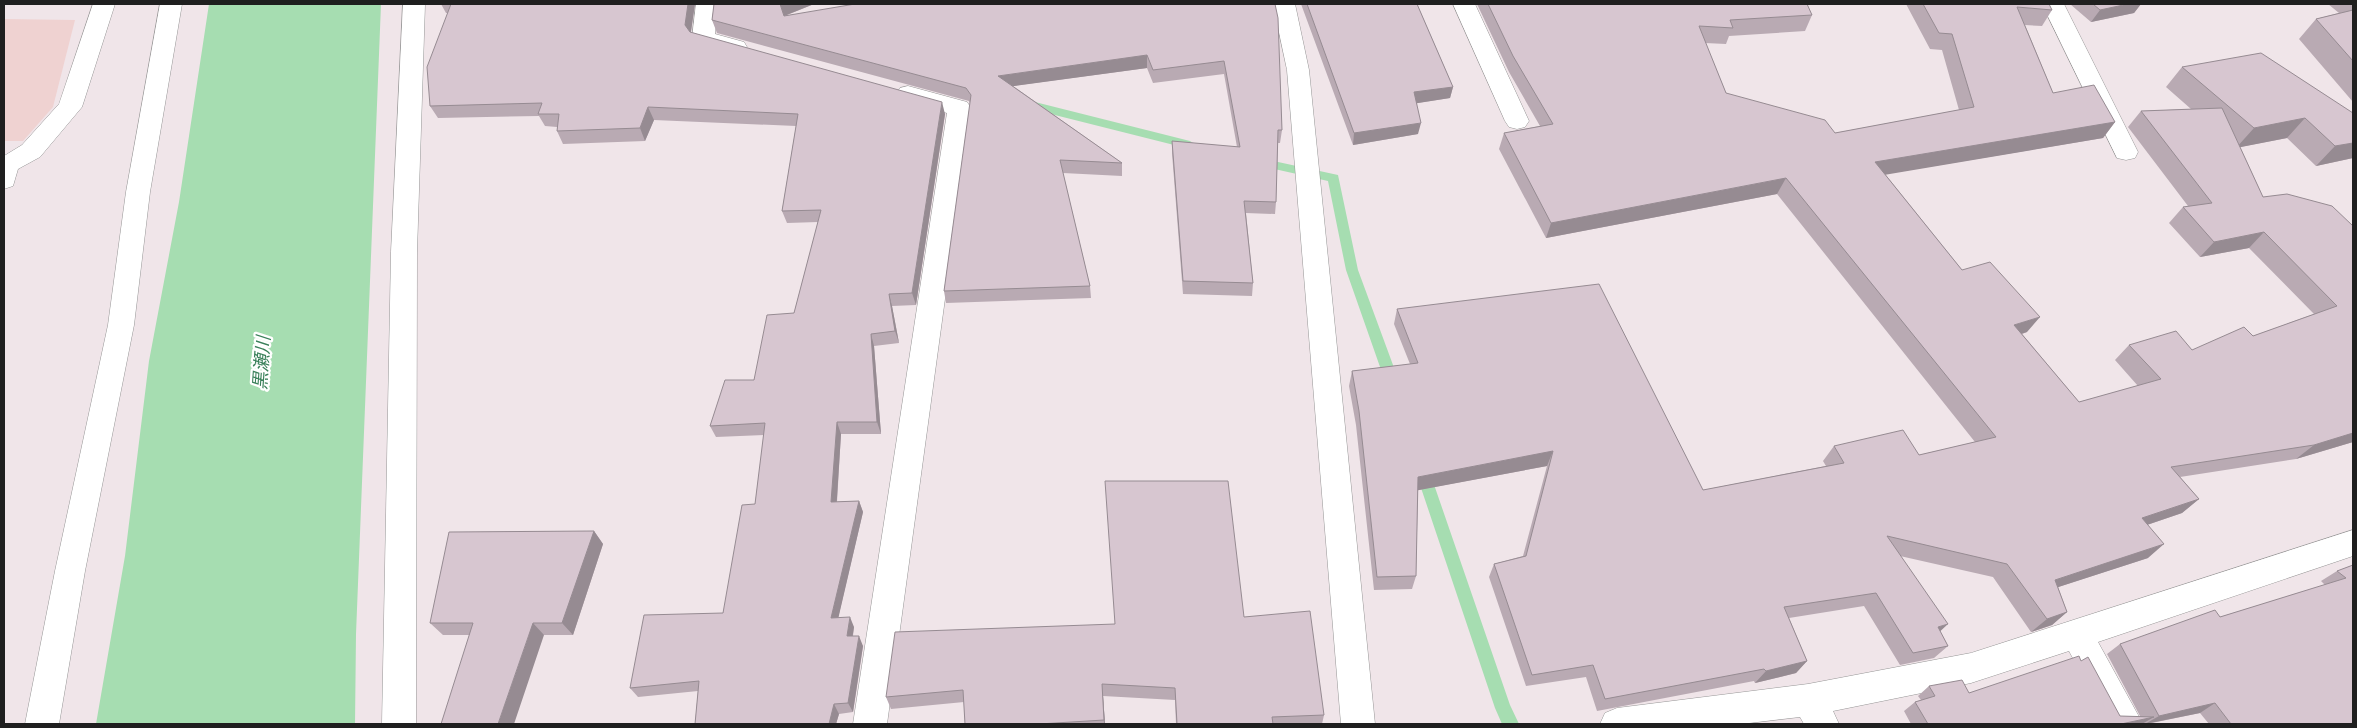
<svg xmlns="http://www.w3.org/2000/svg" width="2357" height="728" viewBox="0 0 2357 728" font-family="'DM Sans','Noto Sans JP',sans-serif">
<rect width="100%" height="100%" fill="#f0e5e9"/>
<path fill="#efd2d1" d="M4,19L75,20L53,107L23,141H4Z"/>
<path fill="#a6ddb1" d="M209,4H381L356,634L355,724H96L125,556L149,361L179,202Z"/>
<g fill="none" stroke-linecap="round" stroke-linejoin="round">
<path fill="#a6ddb1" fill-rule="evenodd" d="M1027,100L1190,141L1196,145L1190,149L1023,107V101Z
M1260,158L1338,175L1358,270L1400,384L1398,388H1388L1386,384L1346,270L1328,181L1256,165L1254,162Z
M1422,464L1427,466L1429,470L1510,705L1519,724H1502L1495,708L1415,470L1417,466Z"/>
<defs>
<path id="minor" d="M93,4H115L82,107L40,157L18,169L13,186L4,189V156L22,145L59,104Z
M160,4H182L150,192L134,325L85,571L59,724H25L55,571L108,325L126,192Z
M403,4H425L417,252L416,724H382L391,252Z
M696,4H718L715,34L744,42L747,47L744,52L736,54L695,43L692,38Z
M1273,4H1295L1309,70L1375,724H1341L1287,70Z
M1453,4H1475L1529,121L1525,127L1517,129L1509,127L1505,121Z
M2042,4H2064L2138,152L2135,158L2126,160L2117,158Z
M908,86L967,102L971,108L887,724H853L947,113L900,100L896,94L900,88Z
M2353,530V556L2098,642L2143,724H2108L2069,651L1971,683L1833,711L1839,724H1804L1800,717L1741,724H1600L1605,713L1617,708L1808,684L1971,653Z"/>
</defs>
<use href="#minor" stroke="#969696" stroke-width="1"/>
<use href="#minor" fill="#fff" fill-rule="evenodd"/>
</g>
<path fill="#b9aab3" d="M441,4H695L691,32L945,114L916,305L892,306L899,343L874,346L881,434H841L837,502L859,501L863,512L838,618L854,627L853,636L863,646L853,712L839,714L836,724H695L698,691L638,697L630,688L723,613L755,504L764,435L716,437L710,426L754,380L794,313L818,222L787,223L782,211L796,126L654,120L645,141L563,144L557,131V127L545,126L539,116L438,118L430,106L448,13H446Z
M714,4H814L787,15L1275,4L1282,130L1280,143H1278L1276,202L1275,214L1246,213L1253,283L1252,296L1183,294L1172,153V141L1237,147L1224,74L1153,83L1147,68L1013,86L1122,163V176L1063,173L1090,286L1091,298L946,303L944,291L970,103L969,101L717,33L712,20Z
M1301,4H1417L1453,87L1450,98L1417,103L1418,134L1353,145Z
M1477,4H1807L1812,15L1805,31L1729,36L1726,44L1705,43L1726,93L1835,133L1959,110L1942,50L1930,49L1906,4H2049L2052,10L2042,26L2025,25L2053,93L2115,122L2103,138L1885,174L1962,270L2027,332L2022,334L2079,402L2138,386L2115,360L2129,345L2192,350L2253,336L2314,314L2249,248L2200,257L2169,223L2183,207L2188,206L2128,127L2141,111L2191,109L2166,87L2182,67L2353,113V158L2316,166L2287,138L2240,147L2263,197L2353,226V442L2296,459L2180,477L2199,499L2182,513L2147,525L2148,558L2058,587L2067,612L2052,625L2031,632L1993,577L1900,556L1948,646L1934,658L1900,665L1864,606L1789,618L1807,661L1796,673L1755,683L1754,681L1597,711L1586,677L1526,686L1489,577L1494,564L1523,556L1547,466L1418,490L1416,576L1412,589L1374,590L1356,425L1349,386L1352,371L1410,364L1394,324L1397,309L1703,490L1826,466L1823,461L1834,446L1919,455L1975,442L1777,194L1546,238L1499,149L1504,133L1540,126L1509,72Z
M2070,4H2141L2134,13L2091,22Z
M2328,4H2353V102L2299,39L2316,19L2339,13Z
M594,531L603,544L573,635H443L430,623Z
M2353,565V724H2209L2200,713L2147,724H2144V723L2142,724H1911L1904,711L1915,702L1921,700L1918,696L1929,686L1969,693L2081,661L2120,716H2140L2107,654L2120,644L2220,617L2325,585L2321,581L2337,571Z
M1244,617L1324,715L1322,724H1176L1175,700L1103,696L1105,724H965L964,702L891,709L886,697L1115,624Z"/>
<path fill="#968b92" d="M688,4H695L690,38L685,25Z
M780,4H814L784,16Z
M2128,4H2141L2134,13L2091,22L2100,10Z
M1147,55V68L1000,88L998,76Z
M1453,87L1450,98L1412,104L1414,92Z
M942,102L945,114L916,305L912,293Z
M648,107L654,120L645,141L640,128Z
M2305,118L2287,138L2236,148L2254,128Z
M2115,122L2103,138L1866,178L1875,162Z
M1421,123L1418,134L1353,145L1354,133Z
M2353,143V158L2316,166L2335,146Z
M1786,178L1777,194L1546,238L1551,223Z
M2264,232L2249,248L2200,257L2214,242Z
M889,294L892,306L899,343L895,331Z
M2040,317L2027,332L2002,340L2014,325Z
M871,334L874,346L881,434L877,422Z
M837,422L841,434L836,513L831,502Z
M2353,433V442L2296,459L2314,445Z
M1553,451L1547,466L1414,491L1418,477Z
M2199,499L2182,513L2126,532L2142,518Z
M859,501L863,512L836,628L831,618Z
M594,531L603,544L573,635L562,623Z
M2164,544L2148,558L2040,593L2055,580Z
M2067,612L2052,625L2031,632L2047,619Z
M850,617L854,627L851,646L847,636Z
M533,623L544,635L514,724H498Z
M1948,624L1934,637L1938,627Z
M859,636L863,646L853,712L848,703Z
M1807,661L1796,673L1755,683L1766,671Z
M1102,684L1103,696L1105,724H1104Z
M2215,703L2200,713L2145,724L2159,716Z
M834,704L839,714L836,724H829Z
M2154,717L2142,724H2121Z"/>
<path fill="#d7c6d0" stroke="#968b92" d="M451,4H688L685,25L690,32L942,102L912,293L889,294L895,331L871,334L877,422H837L831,502L859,501L831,618L850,617L847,636H859L848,703L834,704L829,724H695L699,681L630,688L644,615L723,613L742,505L755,504L765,423L710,426L725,380H754L767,315L794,313L821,210L782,211L798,114L648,107L640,128L557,131L559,114H538L542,103L430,106L427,67Z
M714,4H780L784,16L855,4H1275L1278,18L1282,130H1278L1276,202L1244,201L1253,283L1183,281L1172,141L1240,147L1224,61L1153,70L1147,55L998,76L1122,163L1060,160L1090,286L944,291L971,95L966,88L712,20Z
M1307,4H1417L1453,87L1414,92L1421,123L1354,133Z
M1488,4H1807L1812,15L1730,20L1733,28L1699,26L1726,93L1825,120L1835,133L1974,107L1952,34L1939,33L1923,4H2049L2052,10L2017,7L2053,93L2094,85L2115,122L1875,162L1962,270L1990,262L2040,317L2014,325L2079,402L2161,379L2129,345L2176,331L2192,350L2244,327L2253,336L2337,306L2264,232L2214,242L2183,207L2212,203L2141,111L2222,108L2263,197L2287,194L2332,206L2353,226V433L2314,445L2171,467L2199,499L2142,518L2164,544L2055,580L2067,612L2047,619L2007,564L1887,536L1948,624L1938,627L1948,646L1913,653L1876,593L1784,607L1807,661L1766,671L1764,669L1605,699L1593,665L1532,675L1494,564L1526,556L1553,451L1418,477L1416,576L1377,577L1359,411L1352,371L1418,363L1397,309L1599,284L1703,490L1844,463L1834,446L1903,430L1919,455L1996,437L1786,178L1551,223L1504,133L1553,124L1513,56Z
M2093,4H2128L2100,10Z
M2353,10V61L2316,19Z
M2261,53L2353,113V143L2335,146L2305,118L2254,128L2182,67Z
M1105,481H1228L1244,617L1310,611L1324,715L1272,717L1273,724H1177L1175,688L1102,684L1104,720L1039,724H965L963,690L886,697L895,632L1115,624Z
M594,531L562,623H533L498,724H441L473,623H430L449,532Z
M2353,565V723L2349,724H2231L2215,703L2159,716L2120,644L2215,610L2220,617L2346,578L2337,571Z
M2079,656L2081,661L2088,657L2120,716L2154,717L2121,724H1928L1915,702L1935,696L1929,686L1962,680L1969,693Z"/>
<g text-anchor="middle" stroke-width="4.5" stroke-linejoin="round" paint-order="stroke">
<g font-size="18" font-style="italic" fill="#3a805a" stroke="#fff">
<text transform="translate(262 363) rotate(-86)" y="6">黒瀬川</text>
</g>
</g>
<rect width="2357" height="728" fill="none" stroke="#1f1f1f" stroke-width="10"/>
</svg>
